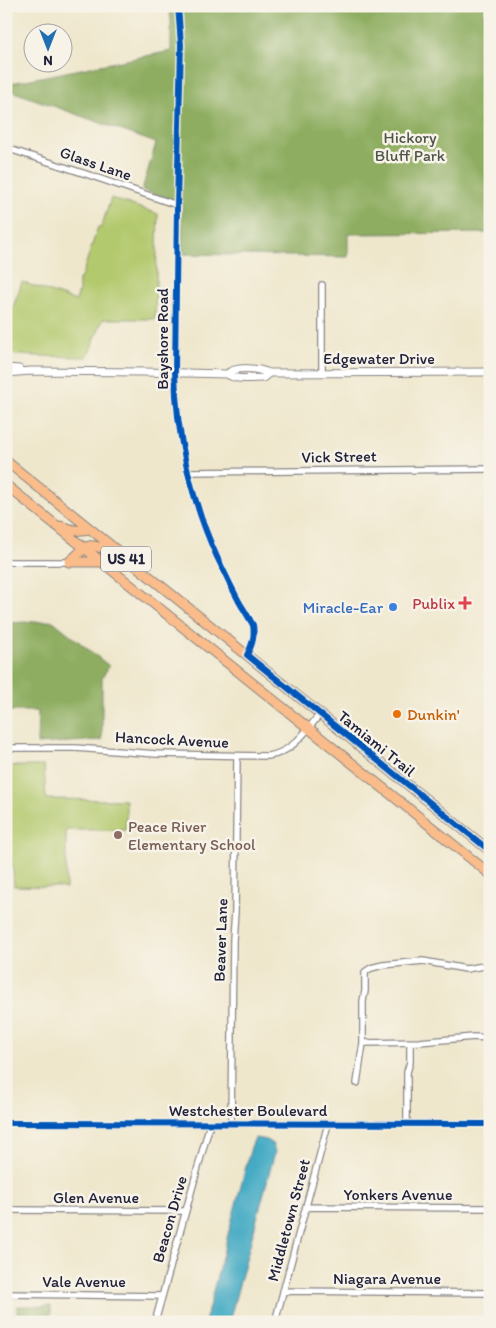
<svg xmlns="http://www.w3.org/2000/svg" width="496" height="1328" viewBox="0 0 496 1328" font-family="Itim,sans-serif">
<rect width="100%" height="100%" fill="#f7f3e8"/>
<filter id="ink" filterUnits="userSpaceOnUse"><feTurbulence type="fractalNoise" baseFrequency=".02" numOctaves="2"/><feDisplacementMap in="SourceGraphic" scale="10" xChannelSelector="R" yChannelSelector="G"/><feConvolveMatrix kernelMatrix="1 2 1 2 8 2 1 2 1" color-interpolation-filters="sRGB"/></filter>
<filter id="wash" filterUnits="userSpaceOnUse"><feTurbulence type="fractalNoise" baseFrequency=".0096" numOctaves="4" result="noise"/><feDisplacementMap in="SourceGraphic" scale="20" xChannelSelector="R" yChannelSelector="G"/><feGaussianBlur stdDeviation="1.12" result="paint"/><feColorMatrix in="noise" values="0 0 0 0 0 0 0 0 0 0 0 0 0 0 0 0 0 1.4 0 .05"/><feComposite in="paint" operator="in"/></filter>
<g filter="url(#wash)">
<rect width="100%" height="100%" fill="#efe7cc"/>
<path fill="#b3c96d" stroke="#6a7654" d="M111,198L158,214L155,319H103L87,357L34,356L6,354V327L22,282L76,301L79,291V279L81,278L98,227L101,228Z
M6,766H44L46,799L126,800V830H66V889L60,887L14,886L13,870L6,840Z"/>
<path fill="#8ead60" stroke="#58684e" d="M169,6H486L484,8L486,44L490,50V233L348,234V257L182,254V204L142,190L156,143L6,89V84L171,51V21Z
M53,621L109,666L102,678V740L37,744L38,711H6L7,623Z
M17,1306H51V1322H17Z"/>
<path fill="#44abc4" stroke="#336680" d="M255,1138L267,1140L272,1143L275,1152L229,1322H205L251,1147Z"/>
</g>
<g filter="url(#ink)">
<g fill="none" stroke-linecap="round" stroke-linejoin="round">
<defs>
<path id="minor" d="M178,6L181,45L177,205L175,372C176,435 191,500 217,557C225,573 232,589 241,605C245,611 249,618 253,625C255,637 252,645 247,655
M6,148L89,175L177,205
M322,285V372
M188,472L490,469
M6,562H69
M6,748H75L157,754L268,756C292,753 306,731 320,714
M490,965L466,969L423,961L383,965L371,968L365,972V991L363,1001V1043L419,1042L474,1037L490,1038
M357,1083L363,1043
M6,1123L490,1124
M231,1124L233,940L235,912L237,756
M407,1124V1072L410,1062V1043
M306,1207L490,1208
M6,1210L185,1211
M283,1291L490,1293
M6,1294L162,1296
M155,1322L210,1124
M275,1322L328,1124"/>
<path id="tertiary" d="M6,368L19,369
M6,373L31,371L144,372L227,374C238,381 251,378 263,378L269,373
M227,374C236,366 258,368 269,373L490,372"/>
<path id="primary" d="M6,461L490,851
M6,485L490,874
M60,526C70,529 78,532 89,529
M69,562C91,543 85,542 114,552
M69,562H101"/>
</defs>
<use href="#minor" stroke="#888484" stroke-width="8"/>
<use href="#tertiary" stroke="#888484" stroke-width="9"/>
<use href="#primary" stroke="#888484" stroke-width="11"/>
<use href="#minor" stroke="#fff" stroke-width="5.5"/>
<use href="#tertiary" stroke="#fff" stroke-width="7"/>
<use href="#primary" stroke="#f9bc8a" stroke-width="9"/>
<defs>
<path id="cycleway" d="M178,6L181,45L177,205L175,372C176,435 191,500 217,557C225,573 232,589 241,605C245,611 249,618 253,625C255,637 252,645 247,655L490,851
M6,1123L490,1124"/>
</defs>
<use href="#cycleway" stroke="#f7f3e8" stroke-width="9"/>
<use href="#cycleway" stroke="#0057b8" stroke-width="6"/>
</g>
</g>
<path fill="#e0444e" stroke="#f7f3e8" stroke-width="2" d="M462.5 595.5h5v5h5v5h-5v5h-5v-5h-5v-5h5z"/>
<circle fill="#3f7fe0" stroke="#f7f3e8" stroke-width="2" cx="393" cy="607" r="5"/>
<circle fill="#e8710a" stroke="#f7f3e8" stroke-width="2" cx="397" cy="714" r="5"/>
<circle fill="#8d6e63" stroke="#f7f3e8" stroke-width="2" cx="118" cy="835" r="5"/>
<g text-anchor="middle" stroke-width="5" stroke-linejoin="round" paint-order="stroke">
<rect fill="#f7f3e8" stroke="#62616f" stroke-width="1" x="101" y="546.5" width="50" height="25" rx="4"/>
<g font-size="15" font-weight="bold" fill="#22223b">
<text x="126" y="564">US 41</text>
</g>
<g font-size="16" fill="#4e544a" stroke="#f7f3e8">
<text x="410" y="143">Hickory<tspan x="410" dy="18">Bluff Park</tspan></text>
</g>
<g font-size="16" fill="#22223b" stroke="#f7f3e8">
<text transform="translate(96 163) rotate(19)" y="6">Glass Lane</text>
<text transform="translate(162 339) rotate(-90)" y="6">Bayshore Road</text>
<text x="379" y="364">Edgewater Drive</text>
<text transform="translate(339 456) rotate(-1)" y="6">Vick Street</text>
<text transform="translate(172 739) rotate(3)" y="6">Hancock Avenue</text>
<text transform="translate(377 743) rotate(39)" y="6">Tamiami Trail</text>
<text transform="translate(220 940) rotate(-88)" y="6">Beaver Lane</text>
<text x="248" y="1116">Westchester Boulevard</text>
<text x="398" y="1200">Yonkers Avenue</text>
<text x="96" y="1203">Glen Avenue</text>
<text transform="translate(169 1219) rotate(-74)" y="6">Beacon Drive</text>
<text transform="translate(288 1220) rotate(-75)" y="6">Middletown Street</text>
<text x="387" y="1284">Niagara Avenue</text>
<text x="84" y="1287">Vale Avenue</text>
</g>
<g font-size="16" fill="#be3a42" stroke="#f7f3e8" text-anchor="end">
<text x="455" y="609">Publix</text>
</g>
<g font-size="16" fill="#366cbe" stroke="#f7f3e8" text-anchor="end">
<text x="383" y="613">Miracle-Ear</text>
</g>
<g font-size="16" fill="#c56008" stroke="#f7f3e8" text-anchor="start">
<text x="407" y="720">Dunkin'</text>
</g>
<g font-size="16" fill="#785e54" stroke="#f7f3e8" text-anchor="start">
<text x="128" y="832">Peace River<tspan x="128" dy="18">Elementary School</tspan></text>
</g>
</g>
<rect width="496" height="1328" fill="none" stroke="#f7f3e8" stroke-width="25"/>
<g transform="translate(48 48) rotate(180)"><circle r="24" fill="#f7f3e8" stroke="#a29fa3"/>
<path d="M0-4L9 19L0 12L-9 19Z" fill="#1f6fb2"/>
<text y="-8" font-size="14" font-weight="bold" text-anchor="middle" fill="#22223b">N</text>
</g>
</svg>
